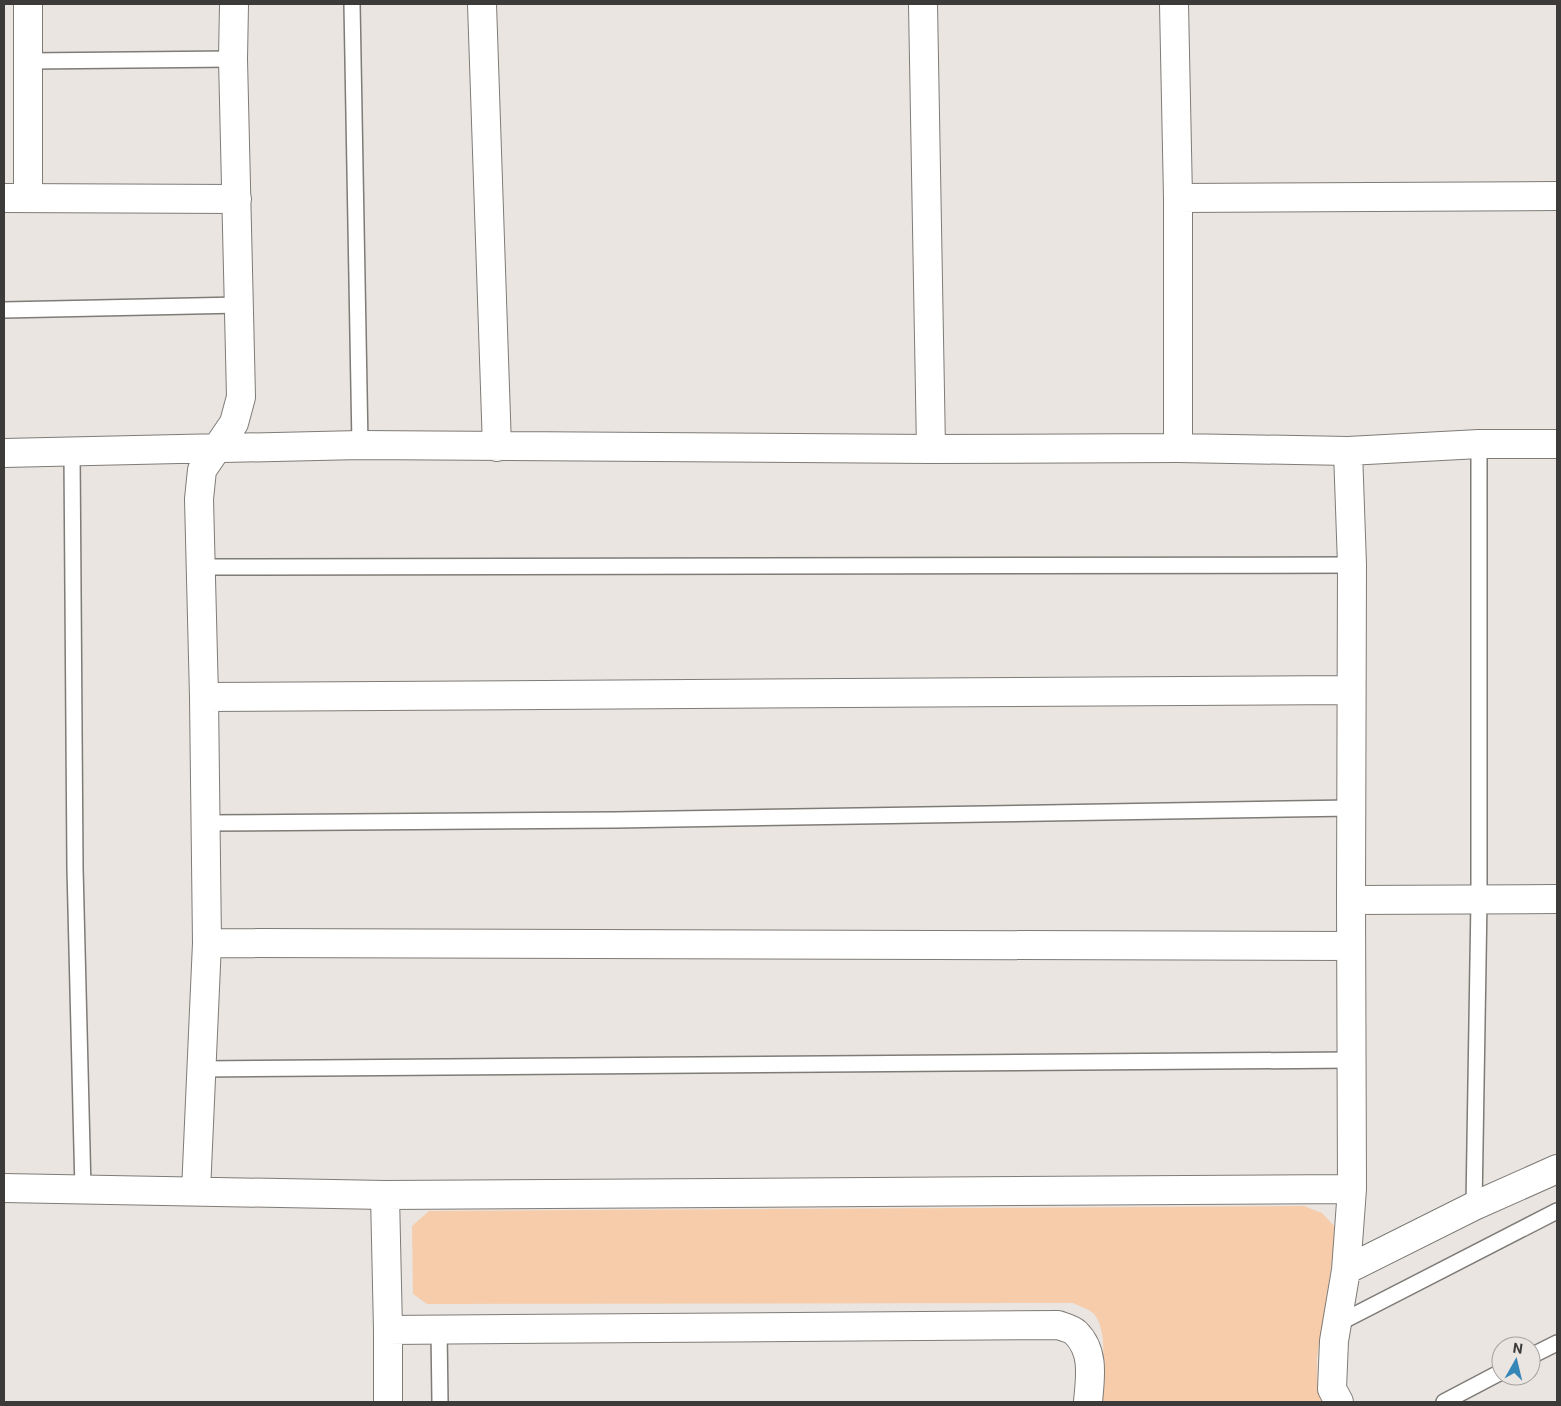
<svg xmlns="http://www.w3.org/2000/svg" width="1561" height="1406" viewBox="0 0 1561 1406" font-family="Roboto,sans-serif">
<rect width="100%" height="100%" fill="#eae5e1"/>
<path fill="#f6ccaa" d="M1304,1206L1322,1213L1335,1227V1243L1317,1358V1381L1322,1402H1100C1101,1379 1110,1333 1094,1314C1089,1309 1079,1306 1073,1303L427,1304L413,1294L412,1226L429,1211Z"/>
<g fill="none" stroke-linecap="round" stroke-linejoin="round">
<defs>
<path id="lane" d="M352,4L360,445
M29,61L233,59
M4,310L240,305
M72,453L75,868L83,1190
M200,567L1352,565
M206,823L615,820L1352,808
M202,1069L1351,1060
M1474,1206L1479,900V444
M1337,1324L1557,1211
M439,1329L440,1402
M1531,1356L1557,1343
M1444,1402L1501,1372"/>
<path id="street" d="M28,4V198
M482,4L497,447
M923,4L931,449
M1174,4L1178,198V448
M4,198L237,199
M1178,198L1557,196
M4,453L360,445L931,449L1178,448L1348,451L1479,444H1557
M204,697L1351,690
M1351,900L1557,899
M207,943L1351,946
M4,1188L385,1195L1352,1189
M196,1191L207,943L204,697L199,499L202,470L234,423L241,397L233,59L234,4
M385,1195L388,1330V1402
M1346,1270L1352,1189L1351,900L1352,565L1348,451
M388,1330L1058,1325C1064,1327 1072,1329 1076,1333C1095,1352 1090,1378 1088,1402
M1339,1402L1332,1389L1334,1341L1346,1270L1474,1206L1557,1169"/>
</defs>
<use href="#lane" stroke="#7f7b77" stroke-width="18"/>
<use href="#street" stroke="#7f7b77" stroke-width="30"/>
<use href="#lane" stroke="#fff" stroke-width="15"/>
<use href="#street" stroke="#fff" stroke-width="28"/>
</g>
<rect width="1561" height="1406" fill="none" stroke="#3d3b39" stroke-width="10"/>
<g transform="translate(1516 1361) rotate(8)"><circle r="24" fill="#eae5e1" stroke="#a5a19e"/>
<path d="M0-4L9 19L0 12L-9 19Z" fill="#3686b7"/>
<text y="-8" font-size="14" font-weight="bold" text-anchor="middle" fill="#3d3b39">N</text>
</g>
</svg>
